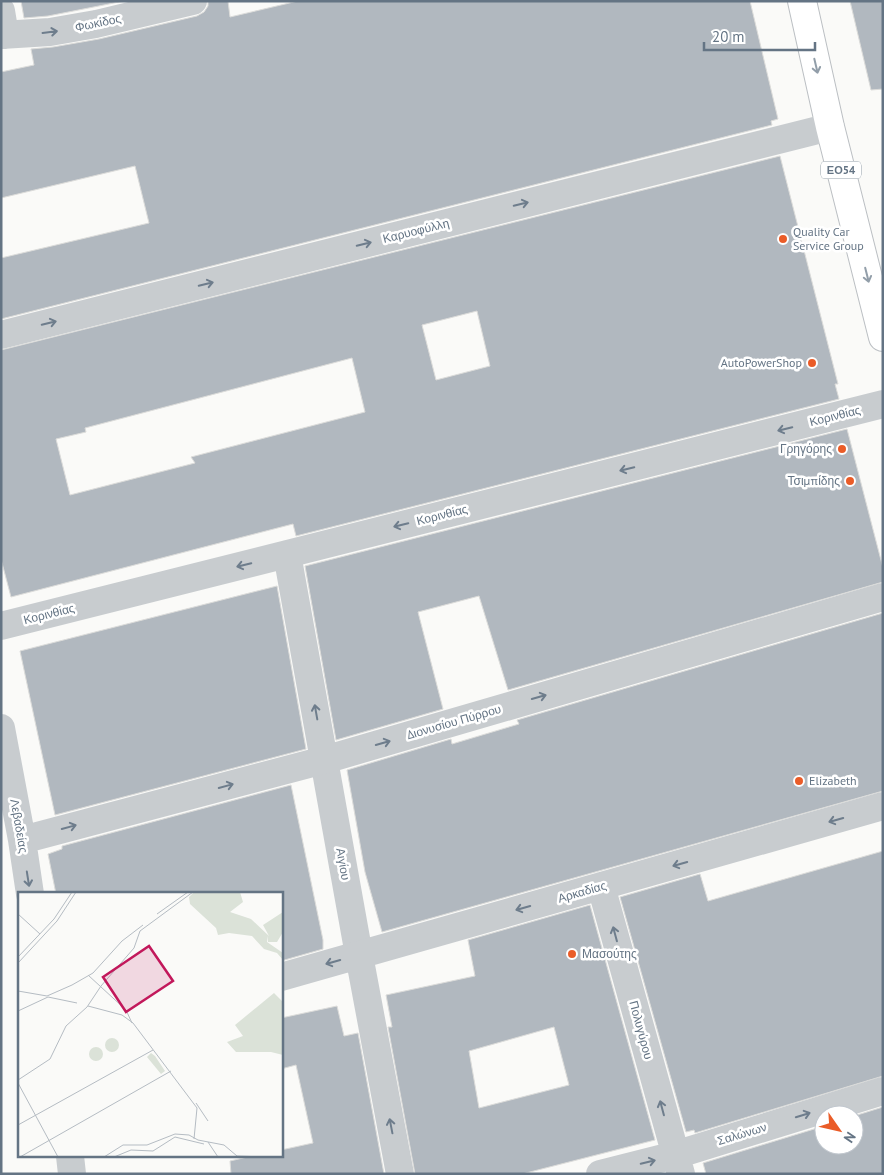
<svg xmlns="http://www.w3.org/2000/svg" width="884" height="1175" viewBox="0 0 884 1175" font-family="'PT Sans',sans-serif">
<rect width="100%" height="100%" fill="#fafaf8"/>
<path fill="#b1b8bf" stroke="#dcdcda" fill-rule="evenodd" d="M21,1H124L48,16L24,18Z
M208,1H228L230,17L298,1H750L778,119L771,121L772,125L1,319V258L149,223L135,166L1,198V72L34,65L31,49L53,47L99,39L197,16L204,12L208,6Z
M850,1H883V89L871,90Z
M780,156L838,384H835L839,399L296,536L293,524L11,597L1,559V350ZM477,311L490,366L436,380L422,325ZM352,358L365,412L191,457L195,463L70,495L56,439L86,432L85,428Z
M847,429L883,568V582L508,690L479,596L418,612L443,709L336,740L305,566Z
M277,586L306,749L55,815L20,651Z
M883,613V791L382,932L365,872L347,770L451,739L452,744L519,724L517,720Z
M291,785L323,940V949L281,961V894H56L48,854L62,849V846Z
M883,851V1076L695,1133L694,1130L686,1132L620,897L700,874L708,901Z
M590,905L655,1140L522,1174H415L388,1027H392L386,995L475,976L468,940ZM554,1027L569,1085L479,1108L469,1051Z
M337,1006L344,1036L358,1033L384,1174H231L230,1161L252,1156H281V1150L313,1143L296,1065L281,1069V1018Z
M883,1107V1174H706L703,1163L824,1126V1145H854V1116Z"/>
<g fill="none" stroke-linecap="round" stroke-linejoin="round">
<defs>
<path id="primary" d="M802,1L830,127L883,337"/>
</defs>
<use href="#primary" stroke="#bbbfc3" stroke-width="30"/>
<path stroke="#c8cccf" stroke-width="28" d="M324,760L359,955"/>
<path stroke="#c8cccf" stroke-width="28" d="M1,335L830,127
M287,554L324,760
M1,626L883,404
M1,728L22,840L30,894
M22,840L324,760L883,597
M601,886L681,1174
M359,955L400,1174
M281,977L883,806
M70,1156L72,1174
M600,1174L675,1155L883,1091"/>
<path stroke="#c8cccf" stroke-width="28" d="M1,11L5,35
M1,35L50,32L96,24L193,1"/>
<use href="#primary" stroke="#fff" stroke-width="28"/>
</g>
<defs><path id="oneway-shaft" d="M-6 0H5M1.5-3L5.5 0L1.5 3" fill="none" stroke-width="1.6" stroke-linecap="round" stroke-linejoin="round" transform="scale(1.25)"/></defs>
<g stroke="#6e7d8c">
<use href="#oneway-shaft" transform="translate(50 32) rotate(-7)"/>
<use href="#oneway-shaft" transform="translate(521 204) rotate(-14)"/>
<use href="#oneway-shaft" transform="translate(364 244) rotate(-14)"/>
<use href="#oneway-shaft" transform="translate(206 284) rotate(-14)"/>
<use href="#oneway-shaft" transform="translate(49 323) rotate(-14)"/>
<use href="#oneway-shaft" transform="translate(785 429) rotate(166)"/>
<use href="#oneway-shaft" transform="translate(627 469) rotate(166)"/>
<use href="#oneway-shaft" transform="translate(401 525) rotate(166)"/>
<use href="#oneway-shaft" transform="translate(244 565) rotate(166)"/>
<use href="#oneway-shaft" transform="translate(539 697) rotate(-16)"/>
<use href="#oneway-shaft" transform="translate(316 712) rotate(-100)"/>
<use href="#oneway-shaft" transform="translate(383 743) rotate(-16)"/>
<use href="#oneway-shaft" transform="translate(226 786) rotate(-15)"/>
<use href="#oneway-shaft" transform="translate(836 820) rotate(164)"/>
<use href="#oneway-shaft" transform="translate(69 827) rotate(-15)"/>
<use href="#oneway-shaft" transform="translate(680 864) rotate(164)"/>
<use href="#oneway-shaft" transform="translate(28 879) rotate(81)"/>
<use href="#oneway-shaft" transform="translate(523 908) rotate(164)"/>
<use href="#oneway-shaft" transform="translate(615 934) rotate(-105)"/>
<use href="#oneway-shaft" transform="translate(333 962) rotate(164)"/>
<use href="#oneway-shaft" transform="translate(662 1108) rotate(-105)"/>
<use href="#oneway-shaft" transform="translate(803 1115) rotate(-17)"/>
<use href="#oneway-shaft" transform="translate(391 1126) rotate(-101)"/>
<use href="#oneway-shaft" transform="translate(648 1162) rotate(-14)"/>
</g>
<g stroke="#929ea9">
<use href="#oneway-shaft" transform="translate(816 66) rotate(77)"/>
<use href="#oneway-shaft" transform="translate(867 275) rotate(76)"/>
</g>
<g fill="#ea5c28" stroke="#fff" stroke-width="2">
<circle cx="783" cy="239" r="5"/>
<circle cx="812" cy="363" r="5"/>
<circle cx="842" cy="449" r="5"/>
<circle cx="850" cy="481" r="5"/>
<circle cx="799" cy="781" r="5"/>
<circle cx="572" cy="954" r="5"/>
</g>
<g text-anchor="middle" stroke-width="5" stroke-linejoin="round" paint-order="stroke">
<rect fill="#fff" stroke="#929ea9" stroke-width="1" x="821" y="161.5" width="40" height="17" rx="4"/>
<g font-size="11" font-weight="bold" fill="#647484">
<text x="841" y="174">ΕΟ54</text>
</g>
<g font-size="12" fill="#647484" stroke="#fff">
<text transform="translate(98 23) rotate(-12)" y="4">Φωκίδος</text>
<text transform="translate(416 231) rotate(-14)" y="4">Καρυοφύλλη</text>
<text transform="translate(835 416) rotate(-14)" y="4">Κορινθίας</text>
<text transform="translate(442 515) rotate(-14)" y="4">Κορινθίας</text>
<text transform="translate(49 614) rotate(-14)" y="4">Κορινθίας</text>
<text transform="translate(454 722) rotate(-16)" y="4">Διονυσίου Πύρρου</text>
<text transform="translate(19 826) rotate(80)" y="4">Λεβαδείας</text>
<text transform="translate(343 864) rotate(80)" y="4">Αιγίου</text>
<text transform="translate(582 892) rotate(-16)" y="4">Αρκαδίας</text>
<text transform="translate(641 1030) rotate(75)" y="4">Πολυγύρου</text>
<text transform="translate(742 1134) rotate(-17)" y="4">Σαλώνων</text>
</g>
<g font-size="12" fill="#647484" stroke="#fff" text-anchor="start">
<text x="793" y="236">Quality Car<tspan x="793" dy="14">Service Group</tspan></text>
<text x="802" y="367" text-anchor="end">AutoPowerShop</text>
<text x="832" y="453" text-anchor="end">Γρηγόρης</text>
<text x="840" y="485" text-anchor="end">Τσιμπίδης</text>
<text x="809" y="785">Elizabeth</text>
<text x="582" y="958">Μασούτης</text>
</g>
</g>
<g transform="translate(18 892)">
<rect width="265" height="265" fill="#fafaf8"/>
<path d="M176,0H222L225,10L212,20L233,27L251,44L245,33L265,20V40L259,50H250V44L249,50L265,61V68L259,61L246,57L234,44L211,41L200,43L198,36L172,12L171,5ZM256,101L265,110V163L253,160H218L209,150L225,144L217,133ZM87 153a7 7 0 1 1 14 0a7 7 0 1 1-14 0ZM71 162a7 7 0 1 1 14 0a7 7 0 1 1-14 0ZM133,161L137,164L147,179L143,182L129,165Z" fill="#dbe2d8"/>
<path fill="none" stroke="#b5bcc3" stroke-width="1" d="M0,22L22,42M139,22L170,0M0,65L36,27L54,0M0,71L39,29L58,0M70,83L108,118L114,131M0,99L29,104L54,93L75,81L104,49L125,33M70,114L104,123L115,131L179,216L176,247M0,119L30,105L59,111M0,188L32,167L48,134L69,115L83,94L116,56L122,39L175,0M0,191L40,265M178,211L190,229M0,233L135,158M190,250L200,265M2,265L153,179M86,265L105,253H129L157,242L171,243L180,248L206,253L219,264L247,265M96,265L113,258L135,259L157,245L186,252"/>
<path fill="#c2185b" fill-opacity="0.15" stroke="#c2185b" stroke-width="2.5" d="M131,54L155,89L108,120L85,85Z"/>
<rect width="265" height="265" fill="none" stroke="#647484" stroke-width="2.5"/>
</g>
<rect width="884" height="1175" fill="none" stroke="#647484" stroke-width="5"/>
<g transform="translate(839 1130) rotate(124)"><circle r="24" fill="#ffffff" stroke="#c1c7ce"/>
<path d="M0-4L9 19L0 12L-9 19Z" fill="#ea5c28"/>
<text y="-8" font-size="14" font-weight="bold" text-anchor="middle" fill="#647484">N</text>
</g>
<path d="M704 42v8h111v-8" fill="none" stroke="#647484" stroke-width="2.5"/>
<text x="712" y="42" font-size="15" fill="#647484" stroke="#ffffff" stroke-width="4" paint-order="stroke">20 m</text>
</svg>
